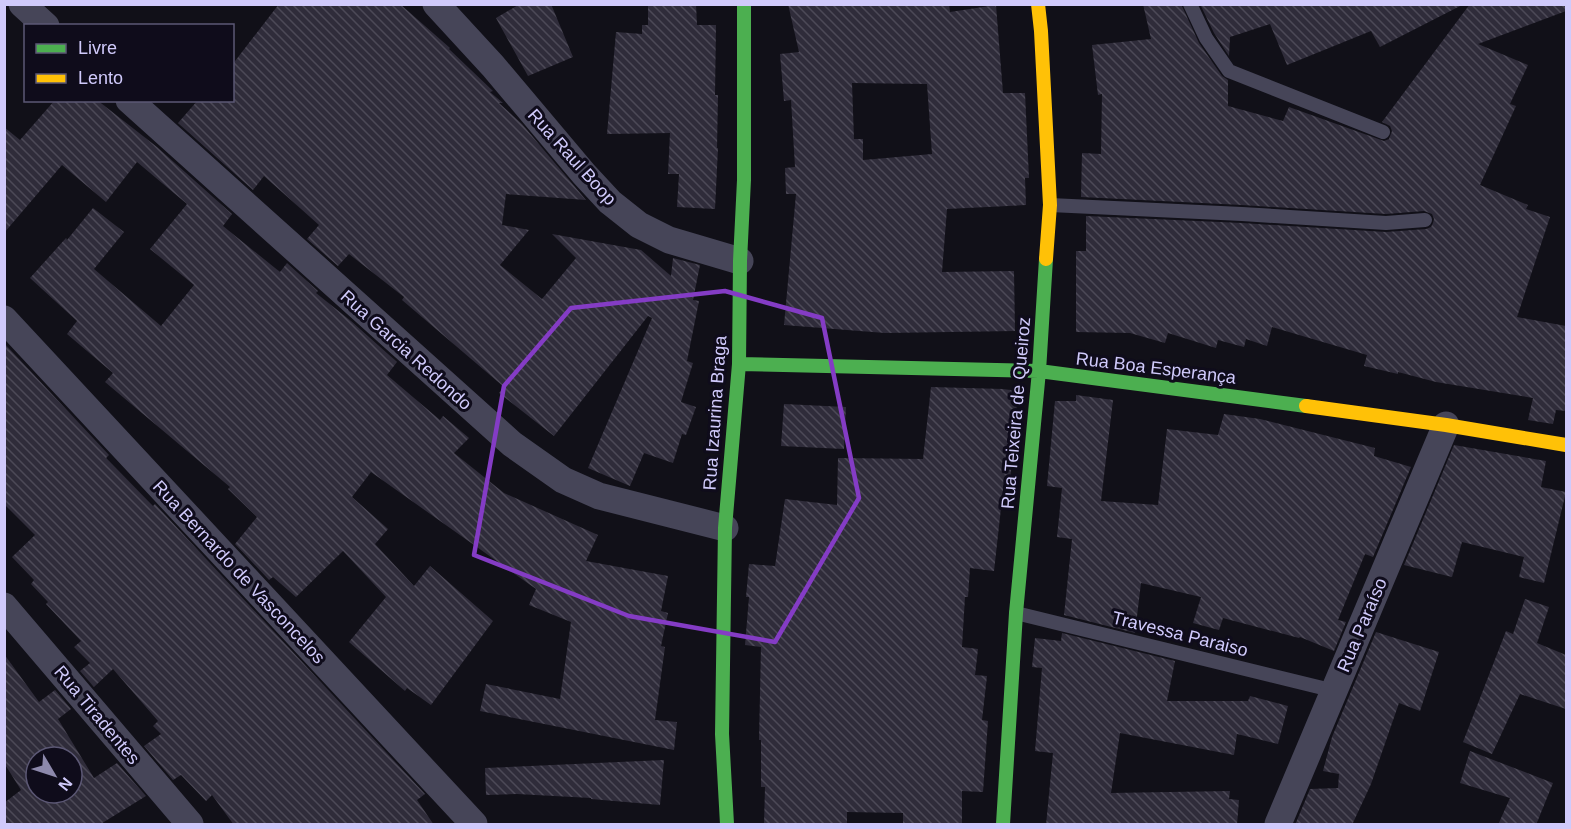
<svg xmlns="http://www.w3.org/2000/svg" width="1571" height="829" viewBox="0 0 1571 829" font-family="Helvetica,sans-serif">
<defs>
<pattern id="building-back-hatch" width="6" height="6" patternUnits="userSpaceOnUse" patternTransform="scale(1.5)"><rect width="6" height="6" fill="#2f2c3a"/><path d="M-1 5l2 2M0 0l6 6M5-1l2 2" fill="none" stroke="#4c4957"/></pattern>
</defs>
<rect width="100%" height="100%" fill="#111018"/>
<path fill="url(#building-back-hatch)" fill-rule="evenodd" d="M279,4H400L450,48L449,49L493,91L490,92L503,103H499L522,124L586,200L506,194L502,225L529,230L500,265L542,299L576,258L552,234L641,250L671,276L673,258L700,265L693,300L699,301L687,361L693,363L681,402L696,407L686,435L682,434L673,463L644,453L630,486L588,468L652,318L648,316L554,436L499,393L504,387L402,300L404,297L349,254L338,266L307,239L319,225L264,176L253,190L178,123L198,100H232V65Z
M520,4H551L573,57L528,76L496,18Z
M648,4H696L697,25H716L715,95H718L717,148H718L715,209L677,207L679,174H668L670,133L607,134L616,32L642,34V25H648Z
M788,4H949L950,12L996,5L1003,93H1025L1029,178H1025L1026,205L947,209L942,272L1014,271L1015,331L885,333L784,325L796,194H786L785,168L795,167L791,100L784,101L780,54L799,52ZM852,83L927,84L932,154L863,160V139H854Z
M1143,4H1181L1199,43L1222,76L1228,80V106L1283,121L1289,107L1384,141L1389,139L1392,131L1390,126L1382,122L1470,4H1566V11L1478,44L1528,65L1510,104L1516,106L1480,185L1528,205L1526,209L1550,217L1517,317L1566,326V411L1556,410L1553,424L1528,420L1533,398L1436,382L1398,372V374L1364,366L1367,355L1272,327L1267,346L1246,339L1244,347L1218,340L1216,348L1168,333L1165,343L1130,333L1076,332V251H1086V216L1242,223L1386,232L1426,229L1431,227L1433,223L1434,219L1432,214L1424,211L1386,214L1242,205L1081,197L1082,153L1101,154L1102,94L1098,95L1092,45L1151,39Z
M1200,4H1464L1380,47L1371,31L1287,65L1270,24L1230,37L1229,56L1214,33Z
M55,100H97L157,147L232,214L223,226L280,272L287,263L318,291L316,293L351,321L397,362L387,375L440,420L443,416L469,438L454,453L504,493L598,535L586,561L668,576L661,611L668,613L661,646L665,647L655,720L677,722L674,750L480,711L486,684L560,699L571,622L529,605L536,589L371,472L352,497L388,529L375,544L414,586L430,566L493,621L431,705L407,688L405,691L349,642L386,597L343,551L296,597L273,577L269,580L235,544L257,517L228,489L230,487L105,382L113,373L67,334L77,321L30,278L66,238L67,240L93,208L124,232L94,269L161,326L194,285L150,249L187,204L137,162L106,202L62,165L4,233V127L20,140Z
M4,343L109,455L106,458L153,506L155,504L425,794L417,800L434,825H234L212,795L206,801L181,775L173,780L144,746L161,734L153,726L158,721L113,669L94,687L80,671L90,663L74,647L81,641L46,604L48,602L31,584L34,580L12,557L35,535L4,504Z
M931,387L1003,389L1018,391L1010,481H1004L994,571L970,568L968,597H965L962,647L978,649L975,675L987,676L982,720L988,721L983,792L962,791V825H903V813L847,812V825H764L765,787H761V740H759L761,647L745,645L749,597H746L749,564L775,566L785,499L837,505L838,458L923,459Z
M1076,395L1113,400L1101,501L1158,505L1167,429L1218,435L1224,414L1260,419L1375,448L1374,456L1411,467L1373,557L1365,554L1338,620L1346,622L1334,651L1300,637L1299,638L1223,618L1219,630L1193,623L1201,597L1141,583L1135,633L1064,615L1072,539L1057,537L1062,488L1047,486L1055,401H1076Z
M784,404L846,407L844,449L781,446Z
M1454,445L1546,461L1541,487L1566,492L1544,583L1519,577L1524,557L1462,542L1452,577L1404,565Z
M1525,599L1549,607L1537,643L1566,655V709L1520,694L1492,754L1463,742L1506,631L1513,634Z
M1376,632L1439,652L1420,711L1399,703L1371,784L1352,825H1295L1310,789L1338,788L1339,774L1323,771L1332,737Z
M1062,633L1175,661L1167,701H1248L1250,696L1288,706L1278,744L1237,734L1234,755L1120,733L1111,793L1230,791L1229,799L1239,800L1237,825H1046L1053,753L1035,751L1042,668L1032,667L1035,638L1061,641Z
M4,654L39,702L55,690L71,709L58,719L94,778L117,763L146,796L99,825H4V803L21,790L4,763ZM36,757H72V793H36Z
M1470,751L1553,783L1536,825H1498L1510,798L1460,783Z
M664,760L660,805L591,799V798L517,794L486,795L485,768Z"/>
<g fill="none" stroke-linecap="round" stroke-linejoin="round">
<path stroke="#464558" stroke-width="14" d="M1190,4L1206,38L1229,71L1383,132
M1050,205L1242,214L1386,223L1425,220
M1016,613L1335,691"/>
<path stroke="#464558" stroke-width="27" d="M22,4L46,26
M436,4L493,66L584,174L610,202L639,225L669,240L740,261
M129,100L512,444L563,480L599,496L725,528
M4,319L474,824
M4,606L190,824
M1278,824L1446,425"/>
<path stroke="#4caf50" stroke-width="14" d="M739,364L1039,371L1306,406
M727,824L722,734L725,528L739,364L740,261L744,180V4
M1003,824L1016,613L1039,371L1046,259"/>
<path stroke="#ffc107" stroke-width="14" d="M1038,4L1041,31L1050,205L1046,259
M1306,406L1446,425L1566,445"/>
</g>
<path fill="none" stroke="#843cc5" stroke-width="4.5" stroke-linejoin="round" d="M725,291L822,318L859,498L775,642L629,616L474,555L504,386L571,308Z"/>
<g text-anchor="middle" stroke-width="6" stroke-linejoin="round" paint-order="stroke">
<g font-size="18" fill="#d0cafb" stroke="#0f0c1b">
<text transform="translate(572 157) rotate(48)" y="6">Rua Raul Boop</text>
<text transform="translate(406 350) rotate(42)" y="6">Rua Garcia Redondo</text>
<text transform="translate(1156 368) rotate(7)" y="6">Rua Boa Esperança</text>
<text transform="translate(715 413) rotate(-86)" y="6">Rua Izaurina Braga</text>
<text transform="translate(1016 413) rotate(-85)" y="6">Rua Teixeira de Queiroz</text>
<text transform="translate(239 572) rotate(47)" y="6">Rua Bernardo de Vasconcelos</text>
<text transform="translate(1362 625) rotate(-67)" y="6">Rua Paraíso</text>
<text transform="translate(1180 634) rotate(14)" y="6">Travessa Paraiso</text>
<text transform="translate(97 715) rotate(50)" y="6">Rua Tiradentes</text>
</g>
</g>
<rect width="1571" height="829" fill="none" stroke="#d0cafb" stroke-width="12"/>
<rect x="24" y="24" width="210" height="78" fill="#0f0c1b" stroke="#5c5875" stroke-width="1.5"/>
<rect x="36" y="44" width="30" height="9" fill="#4caf50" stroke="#5c5875" stroke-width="1.5"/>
<text x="78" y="54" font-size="18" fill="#d0cafb">Livre</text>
<rect x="36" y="74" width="30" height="9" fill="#ffc107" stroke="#5c5875" stroke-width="1.5"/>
<text x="78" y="84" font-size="18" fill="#d0cafb">Lento</text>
<g transform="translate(54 775) rotate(129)"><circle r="28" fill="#0f0c1b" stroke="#5c5875" stroke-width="1.5"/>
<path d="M0-4.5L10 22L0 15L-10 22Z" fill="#8d89ac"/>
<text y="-9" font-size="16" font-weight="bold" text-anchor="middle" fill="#d0cafb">N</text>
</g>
</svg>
